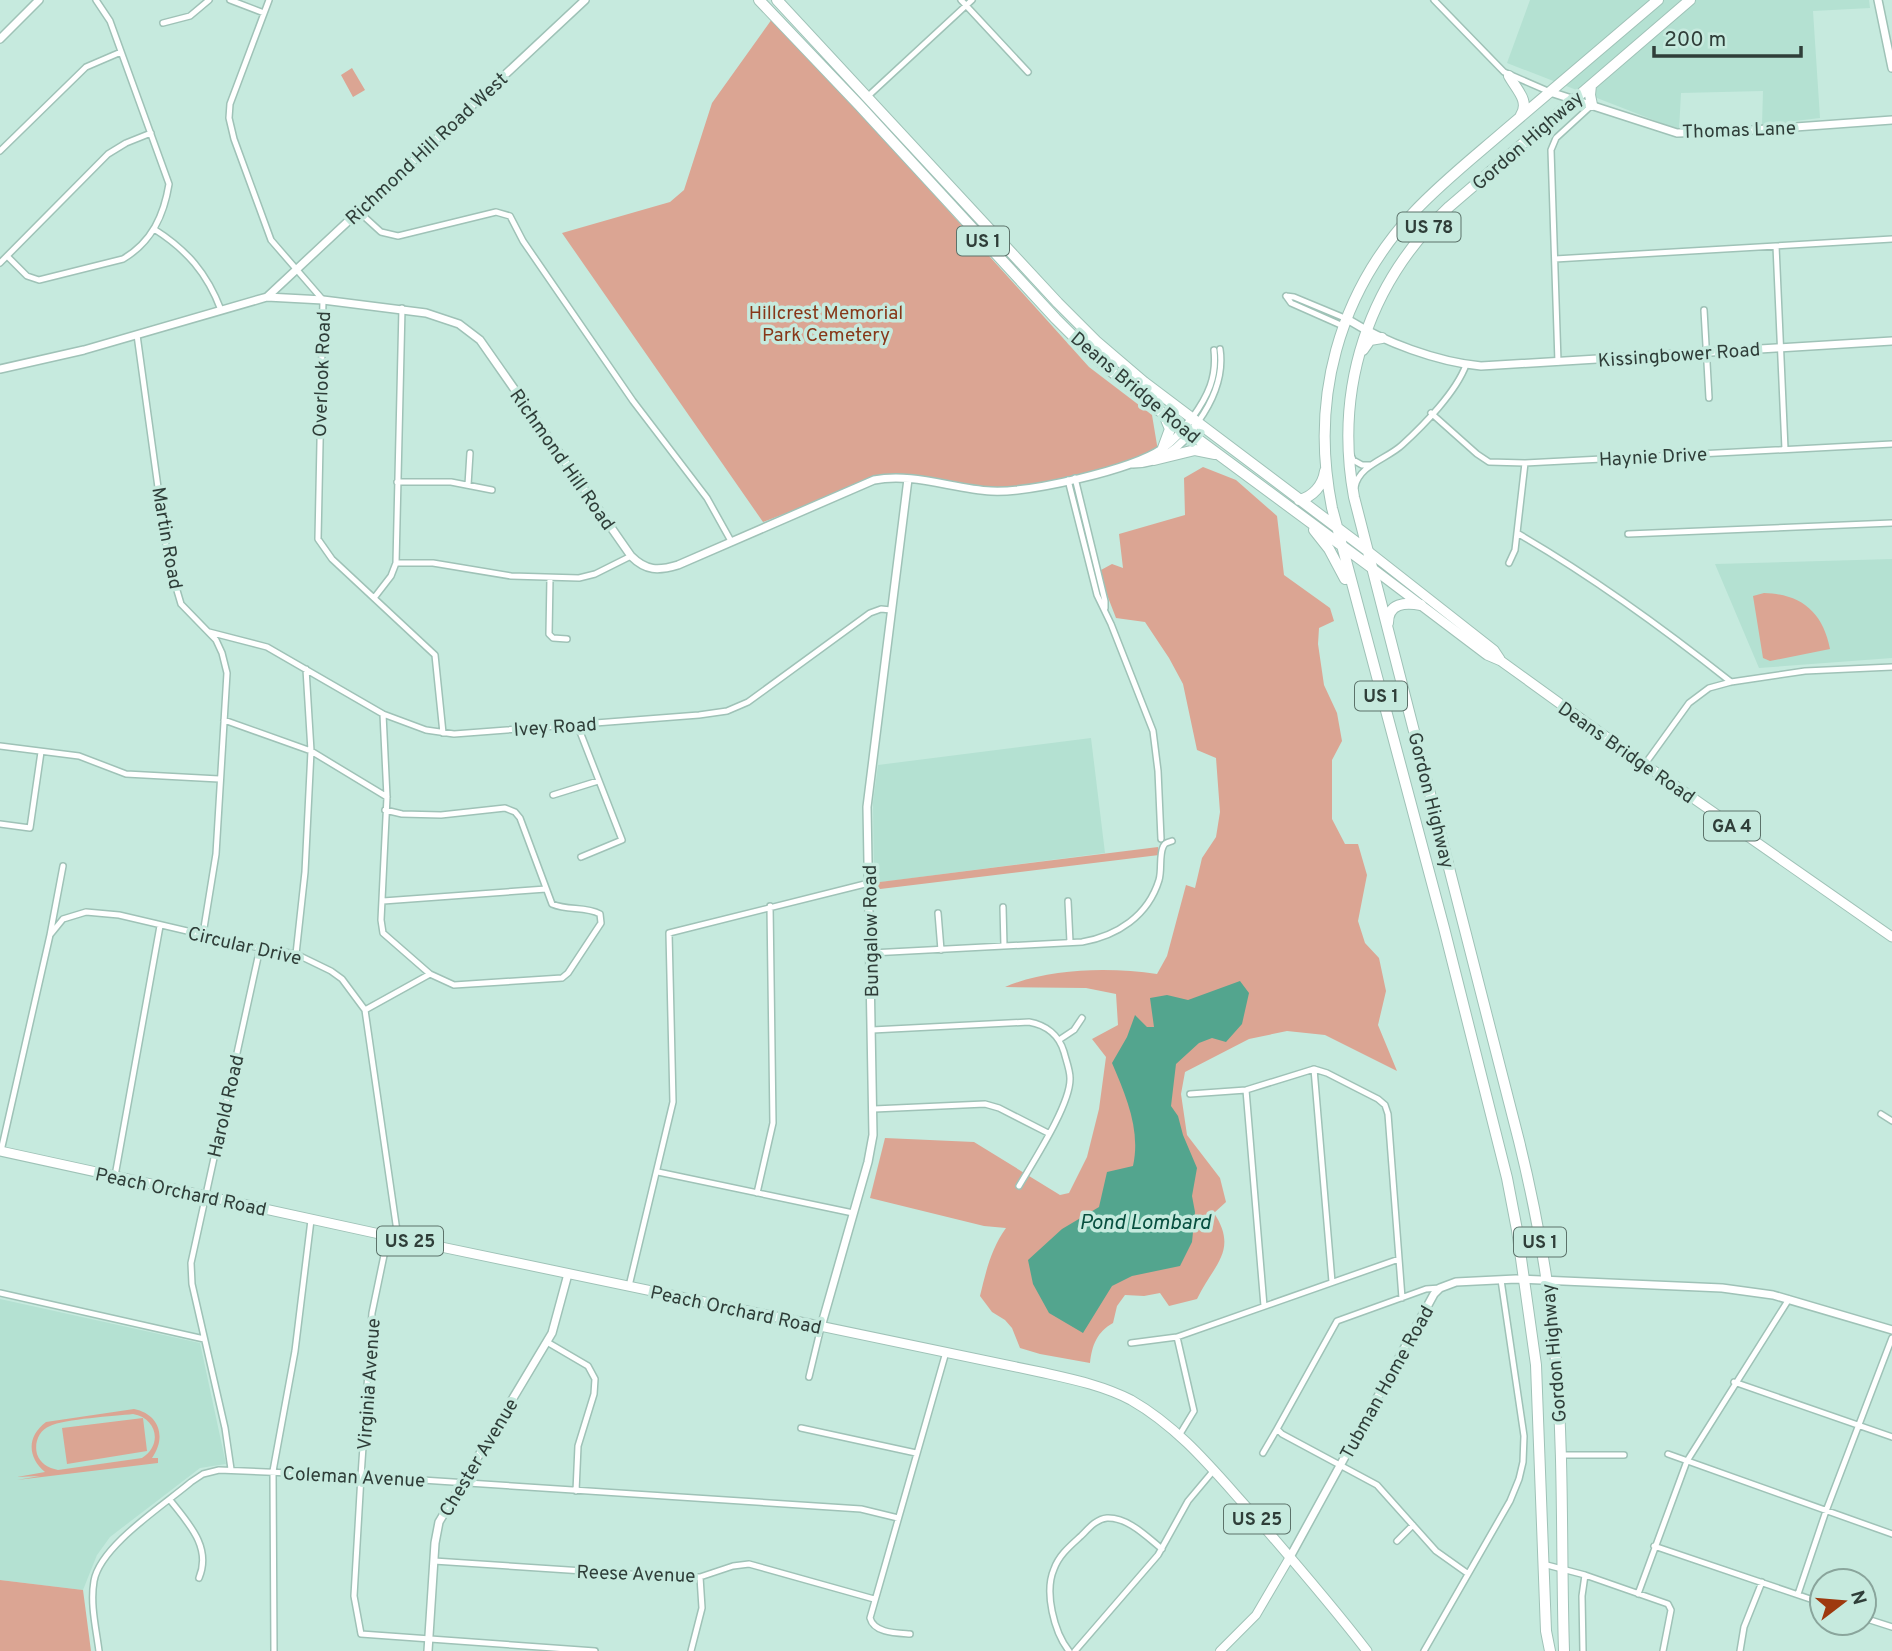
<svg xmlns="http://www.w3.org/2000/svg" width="1892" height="1651" viewBox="0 0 1892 1651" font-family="Overpass,sans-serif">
<rect width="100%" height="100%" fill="#c6eade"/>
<path fill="#b4e1d2" d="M1530,0H1869L1870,8L1813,11L1820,118L1762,125L1763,91L1681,93L1679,130L1507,63Z
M1892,559V658L1759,668L1715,564Z
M1091,738L1105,853L874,883L873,802L878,765Z
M0,1299L200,1343L226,1464L200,1468L110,1537L97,1555L83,1590L0,1580Z"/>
<path fill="#dba593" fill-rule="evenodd" d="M772,19L901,158L1089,367L1152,415L1158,451L1104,471L1053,484L992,491L889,478L853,488L763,522L562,233L670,202L684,190L712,103Z
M352,68L365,90L353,97L341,75Z
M1203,467L1236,480L1277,516L1284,575L1330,608L1334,621L1319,628L1318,644L1324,685L1337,713L1342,741L1332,760V819L1345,844H1358L1367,875L1358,921L1365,943L1379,958L1386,991L1378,1025L1397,1071L1325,1035L1287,1031L1249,1039L1185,1072L1181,1094L1187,1135L1220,1178L1226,1202L1214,1213C1239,1251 1213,1265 1197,1299L1169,1306L1160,1293L1144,1296L1125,1295L1117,1306L1113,1323C1097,1332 1092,1345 1090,1363L1040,1354L1020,1348L1012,1328L1005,1320L992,1312L980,1296C986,1271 991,1249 1006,1228L984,1226L870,1198L885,1138L974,1142L1060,1195L1069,1193L1087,1157L1099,1109L1106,1057L1092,1039L1118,1025L1116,994L1086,988L1005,987C1049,968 1110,967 1157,974L1167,956L1186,885L1195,888L1202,858L1216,837L1220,812L1216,758L1197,750L1183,684L1169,658L1145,622L1116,618L1104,587L1101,570L1112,564L1123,568L1119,534L1185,515L1184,478Z
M1764,593C1801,594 1823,612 1830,649L1770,661L1763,658L1753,596Z
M1158,847L1159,855L872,890V883Z
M134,1409C159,1414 167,1437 152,1458H158V1463L17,1480L40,1476L17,1477L45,1472C27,1457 27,1436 46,1422ZM133,1414C157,1418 163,1445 142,1458L58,1470C48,1468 40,1463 37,1454C34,1443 39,1430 50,1426C64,1419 115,1416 133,1414Z
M143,1418L147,1451L67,1464L62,1428Z
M0,1580L83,1590L91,1651H0Z"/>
<path fill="#53a58e" d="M1240,981L1249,993L1242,1024L1226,1042L1212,1038L1199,1043L1176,1064L1171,1106L1178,1116L1183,1135L1197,1168L1192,1196L1195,1212L1192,1242L1180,1266L1132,1276L1112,1286L1083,1333L1049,1313L1033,1284L1028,1260L1062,1229L1099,1207L1107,1172L1133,1166C1141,1130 1126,1096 1112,1063L1127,1037L1135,1015L1147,1027H1154L1150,998L1167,995L1188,1000Z"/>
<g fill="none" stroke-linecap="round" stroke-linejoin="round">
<defs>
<path id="minor" d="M230,0L264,13
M269,0L230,104L229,118L234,139L271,240L323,300L318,539L332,559L435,655L443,733
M961,0L1028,72
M1434,0L1504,72L1550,92
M163,23L190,16L209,0
M866,98L972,0
M0,151L86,67L121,52
M358,211L381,232L398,236L496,212L510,216L523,241L633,401L707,498L731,541
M154,229C187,250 207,273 221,310
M1776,246L1785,449
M7,256L27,276L39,280L123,259C152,242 164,215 169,184L110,21L96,0
M1555,259L1892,239
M0,263L108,154L126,143L151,133
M1286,296L1291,303L1343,326
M1286,296L1294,297L1347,319
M1704,310L1709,398
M137,335L168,560L181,604L216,640L222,653L227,673L216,854L203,934
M1558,362L1551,150L1556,138L1592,105
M1431,413L1477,454L1489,462L1525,463L1892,444
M1192,418C1208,396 1217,377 1214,350
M1198,422C1213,401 1224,376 1220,349
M1351,455L1353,460L1362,465H1371
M1075,478L1105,601V608
M1068,480L1097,595L1111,624L1153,731L1158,771L1161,839
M397,482H451L492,490
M468,485L470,453
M1355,487C1359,465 1387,459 1402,445C1424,425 1456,392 1466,365
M1517,533C1593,577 1663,628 1731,682
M1628,534L1892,523
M396,563H433L511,576L579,578L595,574L631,556
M1509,563L1515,550L1525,463
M550,578L549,634L553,638L567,639
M374,598L391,576L396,563L402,308
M209,632L267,647L383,714L426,730L454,734L699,715L727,711L748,702L870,613L881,609L891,610
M383,714L387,797L381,920L383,933L430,974
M224,720L311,751L387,797
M577,724L622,840L581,857
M0,746L79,756L126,774L219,779
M1645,764L1689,703L1709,688L1731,682L1805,671L1892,667
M553,795L598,781
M0,824L30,828L41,752
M383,901L546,889
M1068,901L1070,942
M1003,907L1004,946
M938,913L941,950
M50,935L63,866
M871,953L1082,942C1117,936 1148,916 1159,880C1162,870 1159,856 1163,847C1165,842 1167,843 1172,841
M296,954L305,872L311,751L306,669
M365,1010L430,974L454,985L562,978L568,973L601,923L600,914C585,906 568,911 552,904L520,818L515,812L505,808L441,815L402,814L385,810
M872,1030L1029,1022C1046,1025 1059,1035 1064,1052C1066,1060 1070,1070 1070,1078C1071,1104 1033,1162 1019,1186
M1059,1040L1074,1030L1082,1018
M1314,1069L1332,1282
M1246,1090L1264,1306
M1190,1094L1246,1090L1314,1069L1327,1073L1378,1099L1385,1105L1388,1114L1402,1298
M874,1109L985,1104L999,1108L1048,1133
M1881,1114L1892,1121
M1,1151L50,935L63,919L86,912L119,915L260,948L296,954L331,971L342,979L365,1010L398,1238
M658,1172L853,1213
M115,1176L160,926
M757,1193L773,1123L770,906
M388,1236L372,1313L361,1476L354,1596L361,1634L595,1651
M629,1286L673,1102L669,933L869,883
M1440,1288L1426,1289L1337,1321L1277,1429L1282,1434L1377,1485L1436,1551L1467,1573
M0,1293L204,1339
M1177,1337L1194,1411L1180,1434
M547,1342L588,1366L595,1379L594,1394L578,1446L576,1491
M1131,1343L1177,1337L1399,1259
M809,1377L821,1327
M1734,1382L1892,1437
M801,1428L916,1453
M1263,1453L1277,1429
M1668,1454L1892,1534
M1561,1455H1624
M231,1469L225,1428L192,1284L191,1263L260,948
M170,1500C188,1523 212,1547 199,1578
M1397,1541L1413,1525
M1654,1546L1822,1603
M434,1561L674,1577H700L733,1566L749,1564L874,1599
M1543,1564L1585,1575L1668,1604L1671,1610L1663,1651
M1638,1594L1687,1461L1789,1299
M1798,1594L1826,1511L1892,1338
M1864,1618L1892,1627
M910,1634C896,1633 874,1633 870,1618L946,1352
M99,1651C96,1628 90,1604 94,1581C100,1546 164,1505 191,1482L203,1474L219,1470L361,1476L861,1509L898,1518
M274,1651L273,1471L295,1351L311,1220
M691,1651L702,1608L700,1577
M1069,1651C1054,1632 1044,1592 1054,1569C1059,1555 1070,1546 1081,1536C1088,1529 1096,1519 1107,1518C1128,1517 1147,1537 1162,1549
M1075,1651L1158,1555L1188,1501L1214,1470
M1424,1651L1510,1501L1519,1479L1523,1462L1524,1436L1501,1280
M1583,1651L1582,1596L1585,1575
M1740,1651L1744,1627L1762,1582"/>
<path id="tertiary" d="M1878,0L1892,68
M0,39L39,0
M1550,92L1677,133L1739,131L1892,120
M267,297L585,0
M1347,319C1384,342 1437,362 1481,366L1892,341
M0,369L84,350L267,297L323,300L426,313L459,324L480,340L631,556C646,571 658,571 678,565L874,480C912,472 953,489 991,491C1029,493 1131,470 1162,449C1175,440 1183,430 1192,418
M1133,464C1162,464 1183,445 1198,422
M821,1327L868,1162L873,1135L867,807L908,479
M1290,1557L1434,1294L1440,1288L1456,1282L1516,1279L1722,1288L1773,1295L1892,1330
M428,1651L435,1543L439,1522L552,1333L568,1274"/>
<path id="secondary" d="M1220,1651L1256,1615L1290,1557"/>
<path id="primary" d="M1368,551L1494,650L1500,659
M1372,568L1487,655L1501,661L1627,752L1892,937
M0,1151L398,1238L1040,1372C1071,1379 1102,1385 1131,1400C1180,1428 1214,1471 1251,1512C1291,1558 1330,1603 1367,1651"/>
<path id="trunk" d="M759,0L859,105L1056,319L1094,357L1157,409L1372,568
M777,0L1058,303L1096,341L1144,382L1368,551
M1509,76C1516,89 1530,101 1521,115
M1591,85L1590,95L1592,105
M1363,350L1370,340L1382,338
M1163,448L1170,429L1165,417
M1154,460L1195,450L1215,454
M1299,500C1313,497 1323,485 1325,471
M1314,530L1329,549L1345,579
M1388,623C1388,603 1405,602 1421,605
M1550,1651L1546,1631L1536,1365L1517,1230L1507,1178L1444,928L1332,508C1310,399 1338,295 1413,213C1441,183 1474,157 1504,131C1555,87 1607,44 1658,0
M1564,1651C1561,1555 1564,1458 1556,1362C1550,1288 1537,1214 1519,1141L1354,497C1334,388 1368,283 1449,207L1690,0"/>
</defs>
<use href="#minor" stroke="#9fc2b7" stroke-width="8"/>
<use href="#tertiary" stroke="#9fc2b7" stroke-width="10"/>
<use href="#secondary" stroke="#9fc2b7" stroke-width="10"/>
<use href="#primary" stroke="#9fc2b7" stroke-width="11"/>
<use href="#trunk" stroke="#9fc2b7" stroke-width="12"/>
<use href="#minor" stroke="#fff" stroke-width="5"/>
<use href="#tertiary" stroke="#fff" stroke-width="7"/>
<use href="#secondary" stroke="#fff" stroke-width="8"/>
<use href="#primary" stroke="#fff" stroke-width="9"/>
<use href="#trunk" stroke="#fff" stroke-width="10"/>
</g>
<g text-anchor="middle" stroke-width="7" stroke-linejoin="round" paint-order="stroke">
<g fill="#c6eade" stroke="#5c726a" stroke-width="2">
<rect x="1397.5" y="212.5" width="63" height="29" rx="5"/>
<rect x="957" y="226.5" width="52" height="29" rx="5"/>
<rect x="1355" y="681.5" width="52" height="29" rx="5"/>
<rect x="1704" y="811.5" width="56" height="29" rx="5"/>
<rect x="377" y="1226.5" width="66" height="29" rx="5"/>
<rect x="1514" y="1227.5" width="52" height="29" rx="5"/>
<rect x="1224" y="1504.5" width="66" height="29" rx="5"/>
</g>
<g font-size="18" font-weight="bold" fill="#2f3e39">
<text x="1429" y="233">US 78</text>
<text x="983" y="247">US 1</text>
<text x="1381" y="702">US 1</text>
<text x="1732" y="832">GA 4</text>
<text x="410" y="1247">US 25</text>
<text x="1540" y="1248">US 1</text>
<text x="1257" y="1525">US 25</text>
</g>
<g font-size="19" fill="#2f3e39" stroke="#c6eade">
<text transform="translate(1739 129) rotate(-2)" y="7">Thomas Lane</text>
<text transform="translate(1527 140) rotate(-41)" y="7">Gordon Highway</text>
<text transform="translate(426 148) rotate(-43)" y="7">Richmond Hill Road West</text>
<text transform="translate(1679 354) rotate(-4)" y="7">Kissingbower Road</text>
<text transform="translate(321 374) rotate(-88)" y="7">Overlook Road</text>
<text transform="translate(1136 387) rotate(40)" y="7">Deans Bridge Road</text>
<text transform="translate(1653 456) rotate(-3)" y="7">Haynie Drive</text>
<text transform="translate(563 459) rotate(55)" y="7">Richmond Hill Road</text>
<text transform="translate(168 538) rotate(80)" y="7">Martin Road</text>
<text transform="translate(555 726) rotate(-4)" y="7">Ivey Road</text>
<text transform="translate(1627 752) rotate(35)" y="7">Deans Bridge Road</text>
<text transform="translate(1432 800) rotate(76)" y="7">Gordon Highway</text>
<text transform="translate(870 931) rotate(-91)" y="7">Bungalow Road</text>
<text transform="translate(245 945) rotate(13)" y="7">Circular Drive</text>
<text transform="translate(225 1106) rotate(-77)" y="7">Harold Road</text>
<text transform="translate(181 1191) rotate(12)" y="7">Peach Orchard Road</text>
<text transform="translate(736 1309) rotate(12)" y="7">Peach Orchard Road</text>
<text transform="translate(1553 1353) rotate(-95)" y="7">Gordon Highway</text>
<text transform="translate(1386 1382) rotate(-61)" y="7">Tubman Home Road</text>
<text transform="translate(368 1384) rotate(-86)" y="7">Virginia Avenue</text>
<text transform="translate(478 1457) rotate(-59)" y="7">Chester Avenue</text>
<text transform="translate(354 1476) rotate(3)" y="7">Coleman Avenue</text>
<text transform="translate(636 1573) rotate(2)" y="7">Reese Avenue</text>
</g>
<g font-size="19" fill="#873719" stroke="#c6eade">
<text x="826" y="319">Hillcrest Memorial<tspan x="826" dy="22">Park Cemetery</tspan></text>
</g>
<g font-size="21" font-style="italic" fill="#074f3f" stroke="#c6eade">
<text x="1145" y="1229">Pond Lombard</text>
</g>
</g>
<g transform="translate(1843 1602) rotate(74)"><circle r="33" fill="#c6eade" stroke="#8aa59c" stroke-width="2"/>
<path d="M0-5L12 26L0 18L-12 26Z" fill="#9e390e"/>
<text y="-10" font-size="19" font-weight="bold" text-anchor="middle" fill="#2f3e39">N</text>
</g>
<path d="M1654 46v10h147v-10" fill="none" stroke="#2f3e39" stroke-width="3.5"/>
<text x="1664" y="46" font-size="21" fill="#2f3e39" stroke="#c6eade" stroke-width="5" paint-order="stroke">200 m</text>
</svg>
